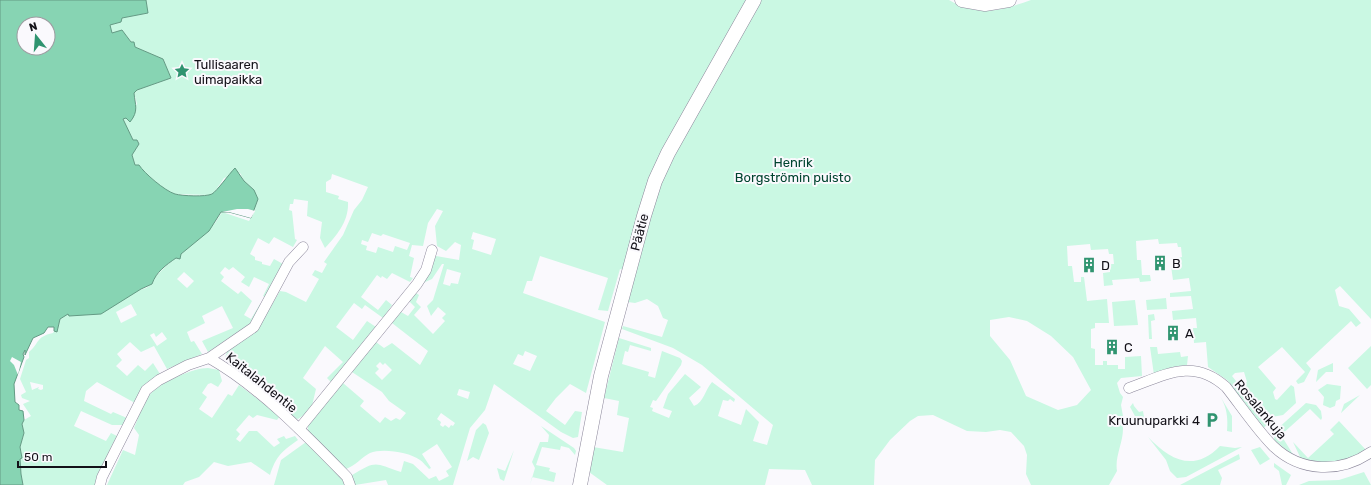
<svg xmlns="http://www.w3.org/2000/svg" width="1371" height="485" viewBox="0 0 1371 485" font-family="Rubik,sans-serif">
<rect width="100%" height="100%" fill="#faf9fd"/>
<path fill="#caf8e3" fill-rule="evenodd" d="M146,0H949C979,17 1000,11 1031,0H1371V319L1340,286L1335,290L1339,306L1349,309L1361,323L1356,327L1351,321L1306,363L1311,369L1304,382L1298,384L1296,381L1305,372L1282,347L1258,367L1276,388L1273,392L1275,399L1277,400L1291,385L1294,387L1296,403L1283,415L1272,417L1264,428L1227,380L1208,367L1206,342L1194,343L1193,328H1197L1196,318L1173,320L1172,311L1193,309L1191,296L1170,297V293L1191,291L1189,278L1173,280L1171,266L1179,265L1178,258L1182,257L1181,247H1178L1177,243L1159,244L1158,239L1136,241L1137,260H1141L1142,275H1150L1151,281L1140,282L1139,278L1112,280L1113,285L1104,286L1103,273L1110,272V264H1114L1113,254H1109L1108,249L1091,250L1090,244L1067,246L1068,266H1072L1074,282H1081V277H1084L1087,301L1107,299L1109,323H1095V328L1091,329V348L1095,349V365H1103V361H1107V365H1118V369H1125V357L1141,356L1142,376L1121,378L1117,383L1120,393L1123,397L1121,405L1123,416L1121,418C1128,436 1114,453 1117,471L1109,485H1031L1026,474L1027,455L1024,446L1011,432L1000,430L986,432L967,431L933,415L918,416L910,421L890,440L875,460L874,485H812L805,470L769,469L765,485H607L589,472L593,447L623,452L629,418L617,415L619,401L604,398L619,338L651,348V351L630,345L628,352L625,351L622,364L649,372L648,376L655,378L662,351L680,358L682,361L681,365L656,401L653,400L650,407L653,408L652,411L669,418L672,411L663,408L668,394L685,374L701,387L689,398L694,406C704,402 705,390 712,382L735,399L734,402L730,399L728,401L723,400L718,416L741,425L746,409L759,422L753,441L767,445L773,425L702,365L673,348L622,329L623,326L662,337L668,320L663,318L658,306L647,299L635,303L628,302L635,273L620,269L608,311L598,310L608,278L540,256L532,281H527L523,293L605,322L586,393L570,384L556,398L546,411L565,425L575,411L582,412L578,437L573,438L561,432L494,384L485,410L470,428L453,485H388L386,480L355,485L352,475C377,460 374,463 401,472L404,461L413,464L429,479L436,476L439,481L449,476L446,471L452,467L437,444L422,454L431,468L429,469C426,466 423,462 420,460C409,452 382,448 370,453C362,457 355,466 346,469L308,431V425L343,383L364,401L360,406L380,423L385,417L391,421L396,418L400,420L406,413L389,401L382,392L352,372L376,342L384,348L392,343L420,365L428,351L392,323L401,312L408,316L415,307L409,301L416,293L419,295L416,302L421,307L414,315L433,334L445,321L442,318L446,314L438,307L431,316L427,306L433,300L444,264H442L432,279L423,283L436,256L459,260L461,245L455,242L446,251L437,246L435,226L443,211L437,209L428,223L423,246L412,245L409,256L414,258L410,277L413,278L410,282L392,273L387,279L382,276L381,278L377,275L361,297L378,310L386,300L392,305L383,318L365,305L362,309L354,303L336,327L353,340L367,321L376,327L332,383L327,378L343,362L325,346L303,378L316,389L311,410L298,419L294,418L228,362L225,357L228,350L257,330L280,291L286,292L306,302L319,279L312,275L315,270L322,273L327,264L324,262L343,235L354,210L362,200L368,187L332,174L331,179L326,182V192L339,196L338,199L348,202C349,221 337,235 325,248L320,238L322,222L307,216L308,201L294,199L293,204H290L289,210L292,211L295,239L297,240L293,247L274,237L269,244L258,238L250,254L255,257V260L262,262V264L270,266L274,259L283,264L265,297L263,296L269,284L254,277L249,287L241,282L245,277L233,267L229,270L225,267L220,273L224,277L221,281L238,294L241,291L252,301L244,315L251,319L260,304L261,305L251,324L208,352L202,341L233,328L222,306L202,316L205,323L187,332L191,342L194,341L202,354L167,369L154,346L141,352L130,342L117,354L122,360L116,366L127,376L138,365L145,371L153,363L160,374L135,403L97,382L86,391L84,401L111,414L113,412L127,418L123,425H112L81,411L74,426L106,441L111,433L117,436L111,447L95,485H23L21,474L20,459L22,458L20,447L24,434L22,423L24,420L31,416L23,404L30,401L22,398L21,395L26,392L20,379L26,360L29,358V352C40,343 35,337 53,333L54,331L57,332L60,319L68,313L146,288L152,284L154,278L167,265L187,249L215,223L222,212L249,221L255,211L254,190L244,181L240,173L224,178L214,193L210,195L168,194L135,165L132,155L139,144L137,140H133L123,119L137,104L134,93L137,90L171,78L163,59L135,47L126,35L112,33L110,25L121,22L122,18L148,13ZM473,232L496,239L491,255L472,249L474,240L471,239ZM372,233L381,236L383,234L410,243L407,250L395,246L393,252L378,247L376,253L366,250L367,246L361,244L362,240L368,242ZM447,269L461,273L458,284L451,283L450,286L443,284ZM184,272L194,281L187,288L177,279ZM131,304L137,315L121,323L116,312ZM1009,317L1027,321L1051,336L1073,357L1091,390L1077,405L1058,410L1026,396L1010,360L990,336V320ZM162,332L167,339L157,346L150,335L154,333L156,337ZM525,351L537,356L530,371L513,364L518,354L523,356ZM380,362L383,365L385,363L392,370L382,380L375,373L379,369L376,366ZM1244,372L1247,382L1240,386L1232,376L1235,373ZM30,382L43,385V389L41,390L38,389L39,387L32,390ZM459,389L470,392L468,399L457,395ZM441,413L455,423L453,426L451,425L449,428L445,425L443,427L440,425L441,422L437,419Z
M1166,298L1167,309L1147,310L1146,300Z
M1135,300L1138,325L1114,326L1112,302Z
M1154,314L1155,320L1151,321L1152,339H1149L1148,315Z
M1371,346V385L1367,389L1348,368Z
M1150,347H1157L1158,354L1180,352L1181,357L1188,356L1187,365L1172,367L1154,375Z
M1333,363V372H1326L1316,382L1318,370Z
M208,368L219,370L222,381L218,387L211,383L208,384L202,393L207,397L199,409L212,418L228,394L232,396L239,385L280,416L277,420L257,415L253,418L249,415L236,430L240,434L236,439L240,442L249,431H257L274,447L280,443L277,439L284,436L286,439L295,436L298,440C282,451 276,456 270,475L251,462L228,466L214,462L199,477L185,482L183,485H107L123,450L135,455L139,435L134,428C139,417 143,401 152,392C162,382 193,368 208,368Z
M1327,384L1341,386L1340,399L1336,401L1335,406L1330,408L1323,405L1324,397L1318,390Z
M1360,395L1341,413L1344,404Z
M1220,396L1232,416V432L1227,431C1228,417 1227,408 1220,396Z
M1133,403L1134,406L1139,412L1143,411L1144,417L1150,418L1142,419L1135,416L1130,407Z
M1306,403L1316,405L1321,411L1322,418L1321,420L1310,409L1281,435L1294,456L1274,440L1275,431Z
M1339,421L1366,450C1348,463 1322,466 1301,459L1293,442L1308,458L1334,434L1330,430Z
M483,423L486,425L489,433L479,460L473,457L467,461L476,430Z
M541,426L574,448L576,451L575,455L569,448L561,446L560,450L542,447L536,465L550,468L549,471L556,473L554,482L532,477L530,485L535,468L532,462L540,442H548L549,435Z
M1148,437C1170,460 1194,473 1220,446L1235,448L1242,447L1186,477L1177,478L1170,471L1166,460Z
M306,442L341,476L345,485H274L281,460Z
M1260,447L1270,459L1260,465L1251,450Z
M508,448L514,450L504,481L500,479L497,468L505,471L514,450Z
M1239,454L1240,459L1218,470L1222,478L1220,485H1180Z
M1274,463L1291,475L1286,485H1282L1279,471L1274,467Z
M1364,472L1371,485H1299L1309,481L1339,480Z"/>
<path fill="#87d4b3" stroke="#649a84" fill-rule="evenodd" d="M0,0H146L148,13L122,18L121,22L110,25L112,33L122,30L131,42H134L135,47L163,59L171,78L137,90L134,93C135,105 139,111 130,122L126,118L123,119L133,140H137L139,144L132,155L135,165H139C144,173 165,191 175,194C182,196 206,197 212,194C217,191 229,174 235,168L244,181L254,190L258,199L251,218L229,212H221L209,231L181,254L180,259L176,258C166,265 156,272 152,284L141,289L101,314L69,316L68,314L60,319L57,332L54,331V327H48L44,333L33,338L25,355V350L23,354L24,357L14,384L15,402L19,405V410L23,411L24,420L22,424L24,433L20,447L22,458L20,459L21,474L23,485H0ZM24,24H48V48H24Z"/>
<path fill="#faf9fd" d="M237,209H248L255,211L251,218L229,212H222Z
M12,357L21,362L18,375L14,365L10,361Z"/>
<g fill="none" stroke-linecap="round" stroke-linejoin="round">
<defs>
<path id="street" d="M209,358L254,327L289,262L303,247
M1129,388C1165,375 1193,357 1226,387C1241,406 1256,429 1273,446C1301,473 1341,473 1371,452
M299,429L417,284L426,270L432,250
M100,485L102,477L146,390L159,380L188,365L209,358C260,387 306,435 347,477L350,485"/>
<path id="secondary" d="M962,0L985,4L1009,0
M580,485L601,376L644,216L655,181L668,153L754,0"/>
</defs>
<use href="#street" stroke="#8c889b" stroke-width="11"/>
<use href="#secondary" stroke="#8c889b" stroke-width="15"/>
<use href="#street" stroke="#fff" stroke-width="10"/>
<use href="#secondary" stroke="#fff" stroke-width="14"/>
</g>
<defs>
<symbol id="sight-bare" viewBox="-9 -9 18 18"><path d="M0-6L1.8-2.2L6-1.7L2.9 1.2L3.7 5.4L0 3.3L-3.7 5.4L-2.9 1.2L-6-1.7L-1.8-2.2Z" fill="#309470" stroke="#faf9fd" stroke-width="2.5" paint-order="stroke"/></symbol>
<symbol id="building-bare" viewBox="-9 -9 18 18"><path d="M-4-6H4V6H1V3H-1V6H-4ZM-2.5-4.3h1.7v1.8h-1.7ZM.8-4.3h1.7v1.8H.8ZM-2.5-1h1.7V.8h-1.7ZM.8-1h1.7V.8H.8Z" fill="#309470" stroke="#faf9fd" stroke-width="2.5" paint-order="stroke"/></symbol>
<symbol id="parking-bare" viewBox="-9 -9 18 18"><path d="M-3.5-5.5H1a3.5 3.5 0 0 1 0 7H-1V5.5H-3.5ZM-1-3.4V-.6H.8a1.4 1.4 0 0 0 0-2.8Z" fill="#309470" stroke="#faf9fd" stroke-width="2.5" paint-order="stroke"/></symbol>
</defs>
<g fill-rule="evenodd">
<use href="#sight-bare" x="171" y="60" width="22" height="22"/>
<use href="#building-bare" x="1149" y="252" width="22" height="22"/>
<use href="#building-bare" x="1078" y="254" width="22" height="22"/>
<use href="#building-bare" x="1162" y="322" width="22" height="22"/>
<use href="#building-bare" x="1101" y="336" width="22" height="22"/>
<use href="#parking-bare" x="1201" y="409" width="22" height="22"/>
</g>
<g text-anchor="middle" stroke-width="4" stroke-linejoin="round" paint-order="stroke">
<g font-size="13" fill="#131118" stroke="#faf9fd" text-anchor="start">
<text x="194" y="69">Tullisaaren<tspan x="194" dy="15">uimapaikka</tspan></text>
<text x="1172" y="268">B</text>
<text x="1101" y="270">D</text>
<text x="1185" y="338">A</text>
<text x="1124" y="352">C</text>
<text x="1200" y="425" text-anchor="end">Kruunuparkki 4</text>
</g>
<g font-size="13" fill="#00442f" stroke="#faf9fd">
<text x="793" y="167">Henrik<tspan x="793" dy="15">Borgströmin puisto</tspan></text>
</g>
<g font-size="13" fill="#131118" stroke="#faf9fd">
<text transform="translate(639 232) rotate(-75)" y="5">Päätie</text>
<text transform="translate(262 382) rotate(39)" y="5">Kaitalahdentie</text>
<text transform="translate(1261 409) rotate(50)" y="5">Rosalankuja</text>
</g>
</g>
<g transform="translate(36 36) rotate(343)"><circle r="19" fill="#faf9fd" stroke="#9e9ca1"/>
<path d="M0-3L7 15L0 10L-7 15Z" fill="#309470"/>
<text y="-6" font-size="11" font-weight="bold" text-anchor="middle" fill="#131118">N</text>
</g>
<path d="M18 461v6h88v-6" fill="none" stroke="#131118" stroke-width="2"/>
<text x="24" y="461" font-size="12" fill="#131118" stroke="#faf9fd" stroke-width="3" paint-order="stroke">50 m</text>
</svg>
